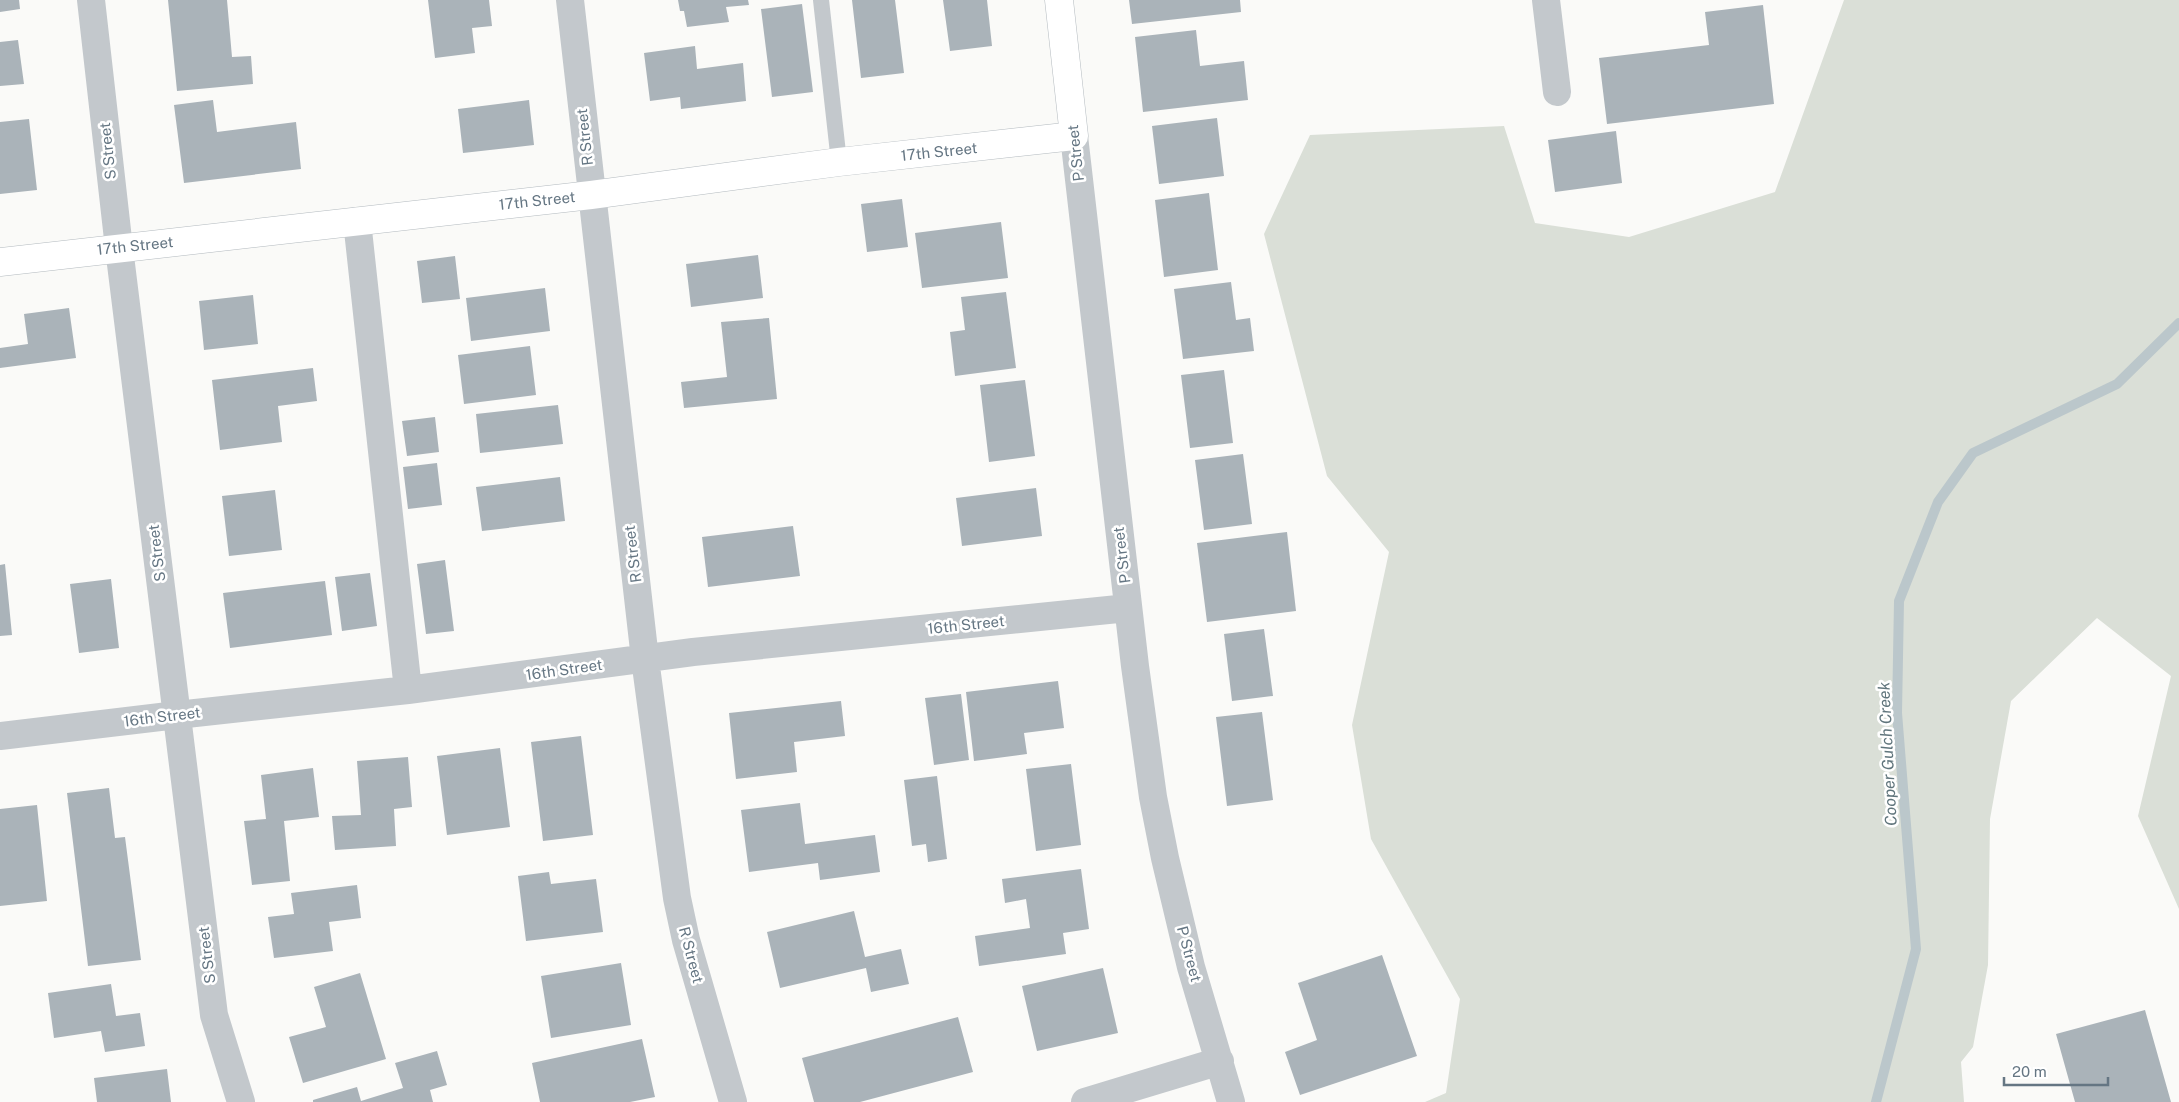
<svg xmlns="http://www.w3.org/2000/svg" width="2179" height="1102" viewBox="0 0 2179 1102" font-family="'Public Sans',sans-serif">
<rect width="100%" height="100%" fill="#fafaf8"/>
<path fill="#dadfd7" d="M1844,0H2179V909L2138,816L2171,676L2097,618L2011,701L1990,819L1988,965L1973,1047L1961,1062L1964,1102H1425L1446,1093L1460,999L1371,839L1352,725L1389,552L1327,476L1264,234L1310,135L1504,126L1535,223L1629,237L1775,192Z"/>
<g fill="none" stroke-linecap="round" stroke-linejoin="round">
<path stroke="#bbc7cb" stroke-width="10" d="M1876,1102L1916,949L1897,713L1899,601L1938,502L1973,453L2117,384L2179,323"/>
</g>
<path fill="#aab3b9" d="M0,0H19L20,9L0,12Z
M168,0H227L232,57L251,56L253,84L177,91Z
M428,0H489L492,26L472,28L475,53L435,58Z
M678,0H748L749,5L726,7L729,22L687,27L684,11H680Z
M852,0H895L904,73L861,78Z
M943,0H987L992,46L950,51Z
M1129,0H1240L1241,12L1132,24Z
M802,4L813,92L772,97L761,9Z
M1763,5L1774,104L1607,124L1599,58L1709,45L1705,12Z
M1196,30L1200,66L1244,61L1248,100L1143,112L1135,37Z
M18,40L24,84L0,86V42Z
M695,46L697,69L743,63L746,101L681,109L680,97L650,101L644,53Z
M213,100L217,132L296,122L301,169L184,183L174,105Z
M529,100L534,145L463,153L458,109Z
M1217,118L1224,176L1159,184L1152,126Z
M29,119L37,190L0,194V122Z
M1616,131L1622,183L1555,192L1548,140Z
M1209,193L1218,270L1164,277L1155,200Z
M902,199L908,247L867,252L861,204Z
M1001,222L1008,278L922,288L915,233Z
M758,255L763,298L691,307L686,264Z
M455,256L460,299L422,303L417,261Z
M1231,282L1236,320L1250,318L1254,351L1183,359L1174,289Z
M545,288L550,331L471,341L466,298Z
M1006,292L1016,368L955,376L950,332L965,330L961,297Z
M253,295L258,344L204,350L199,301Z
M69,308L76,358L0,368V348L28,344L24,314Z
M769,318L777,399L684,408L681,382L727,377L721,322Z
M530,346L536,395L464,404L458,355Z
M313,368L317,401L278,406L282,442L220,450L212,380Z
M1224,370L1233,443L1190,448L1181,375Z
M1025,380L1035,456L989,462L980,385Z
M558,405L563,444L480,453L476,414Z
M435,417L439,452L407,456L402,421Z
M1243,454L1252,524L1204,530L1195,460Z
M437,463L442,505L408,509L403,467Z
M560,477L565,521L482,531L476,487Z
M1036,488L1042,536L962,546L956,498Z
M275,490L282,550L229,556L222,496Z
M793,526L800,576L708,587L702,537Z
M1287,532L1296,611L1207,622L1197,543Z
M445,560L454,631L426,634L417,564Z
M5,564L12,635L0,636V565Z
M370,573L377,626L342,631L335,577Z
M111,579L119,648L79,653L70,584Z
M325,581L332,635L230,648L223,593Z
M1264,629L1273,696L1232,701L1224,634Z
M1058,681L1064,728L1024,733L1027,754L974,761L966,692Z
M961,694L969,760L934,765L925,698Z
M841,701L845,736L794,742L797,772L736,779L729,713Z
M1262,712L1273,800L1227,806L1216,717Z
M581,736L593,835L543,841L531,742Z
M500,748L510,827L447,835L437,756Z
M408,757L412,807L394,809L396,846L335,850L332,816L361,815L357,761Z
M1071,764L1081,845L1036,851L1026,769Z
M313,768L319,817L284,821L290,881L252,885L244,821L266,819L261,775Z
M937,776L947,859L928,862L926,844L912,846L904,780Z
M109,788L115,838L125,837L141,960L88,966L67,793Z
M800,803L805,844L875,835L880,872L820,880L818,863L749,872L741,810Z
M37,805L47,901L0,906V809Z
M1081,869L1089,929L1063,933L1066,954L979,966L975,936L1030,928L1026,899L1005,903L1002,879Z
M549,872L551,884L596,879L603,932L526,941L518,876Z
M357,885L361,918L329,922L333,951L274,958L268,917L294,914L291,893Z
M854,911L865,957L901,949L909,984L871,992L866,968L780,988L767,932Z
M1382,955L1417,1056L1300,1095L1285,1052L1317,1040L1298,983Z
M621,963L631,1025L551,1038L541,976Z
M1103,968L1118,1033L1037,1051L1022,986Z
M360,973L386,1059L303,1083L289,1037L326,1027L314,987Z
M111,984L116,1016L140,1013L145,1046L105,1052L101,1031L54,1038L48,993Z
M2145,1010L2171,1102H2075L2056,1034Z
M958,1017L973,1072L860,1102H814L802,1058Z
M642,1039L655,1097L630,1102H540L532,1063Z
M437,1051L447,1085L430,1090L433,1102H313V1100L357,1087L361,1101L403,1088L395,1063Z
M167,1069L171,1102H97L94,1078Z"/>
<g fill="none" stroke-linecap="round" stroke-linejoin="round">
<defs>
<path id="secondary" d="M0,262L591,195L839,162L1074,136L1059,0"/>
</defs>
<use href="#secondary" stroke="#b3babf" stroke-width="29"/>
<path stroke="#c3c8cc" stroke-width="16" d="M821,0L839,162"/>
<path stroke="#c3c8cc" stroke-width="28" d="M91,0L119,248L214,1015L241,1102
M570,0L645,659L677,898L686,940L733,1102
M1546,0L1557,92
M1074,136L1135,666L1153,797L1165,858L1191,967L1231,1102
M357,221L408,690
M0,736L177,715L408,690L693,652L1128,608
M1085,1102L1220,1061"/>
<use href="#secondary" stroke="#fff" stroke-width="28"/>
</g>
<g text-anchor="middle" stroke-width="5" stroke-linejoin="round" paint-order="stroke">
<g font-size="15" fill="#657683" stroke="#fff">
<text transform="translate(585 137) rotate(-96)" y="5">R Street</text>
<text transform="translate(108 151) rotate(-96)" y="5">S Street</text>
<text transform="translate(939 152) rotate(-6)" y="5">17th Street</text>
<text transform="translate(1076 153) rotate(-96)" y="5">P Street</text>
<text transform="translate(537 201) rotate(-6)" y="5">17th Street</text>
<text transform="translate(135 246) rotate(-6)" y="5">17th Street</text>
<text transform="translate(157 553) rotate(-97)" y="5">S Street</text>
<text transform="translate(633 554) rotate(-97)" y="5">R Street</text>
<text transform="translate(1122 555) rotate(-97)" y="5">P Street</text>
<text transform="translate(966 625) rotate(-6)" y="5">16th Street</text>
<text transform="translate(564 670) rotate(-8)" y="5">16th Street</text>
<text transform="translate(162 717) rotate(-7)" y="5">16th Street</text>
<text transform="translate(1189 954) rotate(75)" y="5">P Street</text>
<text transform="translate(207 955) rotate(-97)" y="5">S Street</text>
<text transform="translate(691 955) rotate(75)" y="5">R Street</text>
</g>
<g font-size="16" font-style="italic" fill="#60757c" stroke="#fff">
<text transform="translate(1887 754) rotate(-93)" y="6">Cooper Gulch Creek</text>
</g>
</g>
<path d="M2004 1077v8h104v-8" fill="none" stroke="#657683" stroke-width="2.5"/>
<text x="2012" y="1077" font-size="15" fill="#657683" stroke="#ffffff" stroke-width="4" paint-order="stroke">20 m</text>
</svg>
